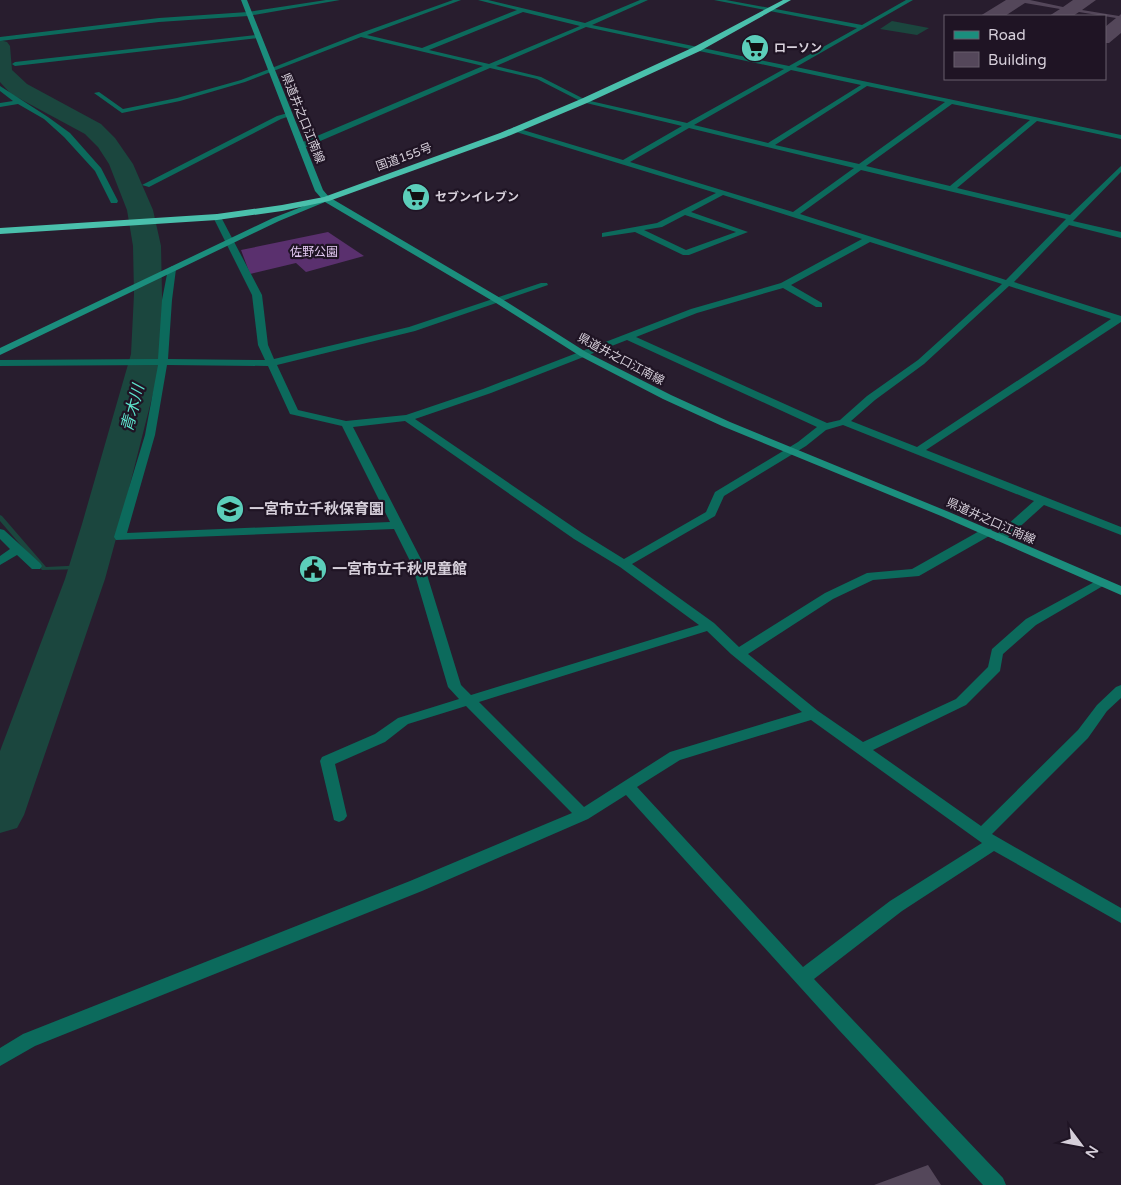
<svg xmlns="http://www.w3.org/2000/svg" width="1121" height="1185" viewBox="0 0 1121 1185" font-family="'Varela Round','Noto Sans JP',sans-serif">
<rect width="100%" height="100%" fill="#281d2e"/>
<path fill="#5a306e" d="M328,232L364,256L306,272L296,263L250,274L241,250Z"/>
<path fill="#1b463e" d="M892,21L929,28L917,35L880,29Z"/>
<g fill="none" stroke-linecap="round" stroke-linejoin="round">
<path fill="#1b463e" fill-rule="evenodd" d="M0,515L2,516L46,567L87,565L90,567L87,569L42,570L0,521Z"/>
<path fill="#1b463e" fill-rule="evenodd" d="M0,40L7,42L10,46L12,70L27,84L101,124L115,138L133,164L153,210L161,246L162,294L163,354L120,524L105,579L24,815L17,828L0,833V751L65,579L82,524L131,354L134,294L133,246L127,210L109,164L98,147L85,134L11,94L0,82Z"/>
</g>
<path fill="#54475a" d="M1006,0H1030L1063,7L1073,0H1096L1082,10L1119,16L1121,14V33L1109,43H1105V27L1116,18L1079,12L1073,16H1049L1060,9L1025,3L1005,16H980Z
M928,1165L941,1185H874Z"/>
<g fill="none" stroke-linecap="round" stroke-linejoin="round">
<path fill="#0c6a5c" fill-rule="evenodd" d="M326,0H340L248,16L159,22L0,41V37L159,18L248,12Z
M453,0H461L367,35L422,48L517,10L478,0H488L585,23L640,0H648L592,25L789,66L857,28L714,0H726L862,25L906,0H913L796,67L1121,135V139L1037,121L957,188L1070,215L1121,166V172L1073,221L1121,232V238L1069,225L1014,282L1121,316V322L926,450L1121,527V535L1044,505L1004,541H996L994,538L996,535L1034,501L843,425L826,430L806,446L724,496L715,516L632,564L714,623L739,647L825,593L867,573L912,569L983,529H991L993,532L991,535L919,576L873,580L833,599L748,654L818,711L863,742L956,699L988,667L992,649L1026,619L1098,580L1102,579L1108,583L1036,625L1003,654L1000,671L966,705L873,750L981,826L1078,730L1097,705L1116,687L1121,685V698L1107,711L1088,738L992,834L1121,908V923L994,851L902,911L814,979L1003,1178L1006,1185H983L838,1029L626,795L588,819L422,891L35,1046L0,1066V1048L23,1034L410,881L572,813L466,706L408,724L385,742L335,764L347,816L344,820L339,822L334,820L320,761L322,757L375,734L398,718L459,699L448,687L412,565L394,529L116,540L114,537L145,435L158,365L0,366V360L158,359L162,300L168,269L172,266L176,269L172,300L168,359L265,360L258,345L252,295L213,217L217,215L221,217L262,295L268,345L274,359L409,327L541,283H547L548,285L415,331L277,365L298,410L346,421L406,415L483,389L691,309L781,283L862,239L723,195L691,212L748,232L689,255H683L635,232L602,237V233L657,223L716,193L513,131V127L623,160L682,126L582,102L537,79L490,68L304,148H298V144L483,66L361,37L245,82L180,101L122,113L94,93L99,92L123,109L177,98L241,80L358,34ZM523,12L580,26L489,64L429,50ZM586,27L784,69L687,123L586,100L541,77L496,66ZM791,70L861,85L768,143L694,125ZM867,86L945,102L859,164L775,145ZM952,104L1030,120L950,186L866,166ZM689,128L854,168L793,212L630,162ZM861,170L1066,219L1006,280L800,214ZM685,215L736,232L686,250L644,230L662,227ZM870,242L1002,284L918,360L867,396L840,420L827,423L636,337L697,313L783,288L816,307H822V303L791,285ZM1009,286L1111,319L917,447L851,421L875,400L924,364ZM627,340L817,427L798,442L715,492L706,512L624,559L582,533L415,419L491,393ZM167,365L268,366L290,414L342,426L390,522L127,533L155,435ZM405,421L574,539L620,567L699,625L471,695L461,685L424,565L353,427ZM707,631L731,654L802,712L670,752L584,807L479,702ZM811,720L982,843L890,901L803,967L637,787L680,760Z
M257,35L259,38L15,66L12,64L15,62Z
M0,86L48,117L70,133L101,168L118,201L117,203H111L95,171L64,137L44,119L18,104L0,107V103L13,101L0,91Z
M288,113L290,114V116L281,119L149,187L142,185L277,116Z
M0,529L4,530L40,563L42,566L40,569H32L17,555L0,565V556L10,549L0,539Z"/>
<path fill="#1b8e7d" fill-rule="evenodd" d="M241,0H247L323,190L329,197L502,299L586,352L671,395L730,422L949,512L1121,586V595L941,516L722,426L663,399L580,356L496,303L325,202L279,221L0,355V348L273,218L322,199L315,191Z"/>
<path fill="#4ac0ac" fill-rule="evenodd" d="M783,0H791L700,51L587,103L506,137L329,201L282,211L217,220L0,234V228L217,214L282,205L324,197L500,133L581,99L694,47Z"/>
</g>
<defs>
<symbol id="supermarket-disc" viewBox="-11 -11 22 22"><circle r="9.5" fill="#5cceba" stroke="#1f1424"/><path d="M-6-5.5h2.5l.6 2H6L4.5 2H-2.5L-4.4-4H-6ZM-1.5 3.2a1.3 1.3 0 1 0 .1 0ZM3 3.2a1.3 1.3 0 1 0 .1 0Z" fill="#111"/></symbol>
<symbol id="school-disc" viewBox="-11 -11 22 22"><circle r="9.5" fill="#5cceba" stroke="#1f1424"/><path d="M0-5L7-2L0 1L-7-2ZM-4 1L0 2.5L4 1V4Q0 6-4 4Z" fill="#111"/></symbol>
<symbol id="civic-disc" viewBox="-11 -11 22 22"><circle r="9.5" fill="#5cceba" stroke="#1f1424"/><path d="M-.6-6.5H3V-4.5H.6V-3L4-1V1h2V6H-6V1h2V-1L-.6-3ZM-1.2 2.5V6h2.4V2.5Z" fill="#111"/></symbol>
</defs>
<g fill-rule="evenodd">
<use href="#supermarket-disc" x="739" y="32" width="32" height="32"/>
<use href="#supermarket-disc" x="400" y="181" width="32" height="32"/>
<use href="#school-disc" x="214" y="493" width="32" height="32"/>
<use href="#civic-disc" x="297" y="553" width="32" height="32"/>
</g>
<g text-anchor="middle" stroke-width="4.5" stroke-linejoin="round" paint-order="stroke">
<g font-size="12" font-weight="bold" fill="#d6cfda" stroke="#1f1424" text-anchor="start">
<text x="774" y="52">ローソン</text>
<text x="435" y="201">セブンイレブン</text>
</g>
<g font-size="12" fill="#d6cfda" stroke="#1f1424">
<text transform="translate(303 118) rotate(68)" y="4">県道井之口江南線</text>
<text transform="translate(404 157) rotate(-20)" y="4">国道155号</text>
<text transform="translate(621 359) rotate(28)" y="4">県道井之口江南線</text>
<text transform="translate(991 521) rotate(24)" y="4">県道井之口江南線</text>
</g>
<g font-size="12" fill="#e3c9f2" stroke="#1f1424">
<text x="314" y="256">佐野公園</text>
</g>
<g font-size="15" font-weight="bold" fill="#d6cfda" stroke="#1f1424" text-anchor="start">
<text x="249" y="514">一宮市立千秋保育園</text>
<text x="332" y="574">一宮市立千秋児童館</text>
</g>
<g font-size="16" font-style="italic" fill="#5de3cc" stroke="#1f1424">
<text transform="translate(132 408) rotate(-75)" y="6">青木川</text>
</g>
</g>
<rect x="944" y="15" width="162" height="65" fill="#1f1424" stroke="#685f6d"/>
<rect x="954" y="31" width="25" height="8" fill="#1b8e7d" stroke="#685f6d"/>
<text x="988" y="40" font-size="15" fill="#d6cfda">Road</text>
<rect x="954" y="52" width="25" height="15" fill="#54475a" stroke="#685f6d"/>
<text x="988" y="65" font-size="15" fill="#d6cfda">Building</text>
<g transform="translate(1081 1145) rotate(122)" stroke="#1f1424" stroke-width="4" paint-order="stroke">
<path d="M0-4L9 19L0 12L-9 19Z" fill="#d6cfda"/>
<text y="-8" font-size="14" font-weight="bold" text-anchor="middle" fill="#d6cfda">N</text>
</g>
</svg>
